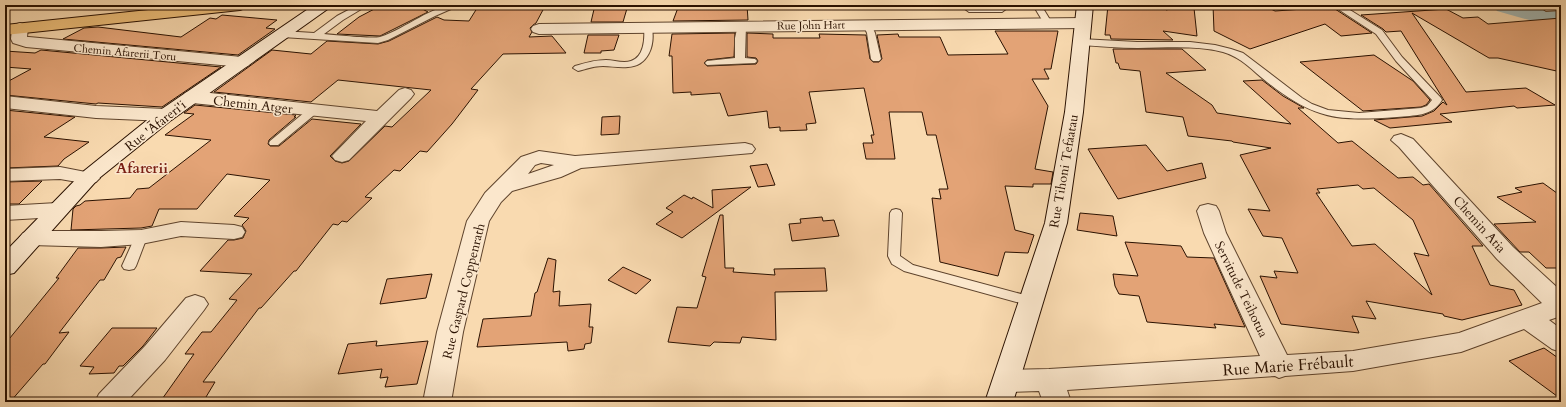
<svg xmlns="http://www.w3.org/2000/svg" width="1566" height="407" viewBox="0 0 1566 407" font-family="Cardo,serif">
<rect width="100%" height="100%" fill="#f9dab0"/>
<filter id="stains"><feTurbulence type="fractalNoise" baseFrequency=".005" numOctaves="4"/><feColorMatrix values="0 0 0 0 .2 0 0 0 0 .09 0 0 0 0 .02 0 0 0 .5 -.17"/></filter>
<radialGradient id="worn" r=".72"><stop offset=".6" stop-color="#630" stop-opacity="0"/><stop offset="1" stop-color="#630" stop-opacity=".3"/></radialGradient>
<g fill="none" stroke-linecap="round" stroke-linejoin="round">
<path fill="#a2b8b6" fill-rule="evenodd" d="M1493,5H1535L1561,12V29L1497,11Z"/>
</g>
<path fill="#e3a376" stroke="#2a1100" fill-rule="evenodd" d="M382,5H415L428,12L380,36L337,34L359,17Z
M479,5H515L514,7L544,8L536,23L533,25L530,28L532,32L529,37L552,36L566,53L503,54L471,89L478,90L452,124L427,152L420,151L400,171L394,170L365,197L372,198L347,222L342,221L338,225L333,224L296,271H294L261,308H259L203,382H215L203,402H160L194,354H185L202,332H211L237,300L229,299L252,274L200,271L228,240H234L243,238L246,231L242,225L249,218L234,216L270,180L227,174L197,209H159L152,226L141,228L71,230L73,209L76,206L80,205L85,201L130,198L137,189L149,188L211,140L165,135L194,114L184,113L195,105L296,115L294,117H296L269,140L268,144L270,146H279L312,119L361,124L330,156L335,161L342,163L349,161L385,126L392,127L431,90L338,80L311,102L214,92L272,50L311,54L327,41L378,44L389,41L437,17L444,20L469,21Z
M595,5H628L623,22H591Z
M679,5H747L748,20L673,21Z
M1108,5H1166V10L1188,5L1194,8L1197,36L1163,31L1173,40L1111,39L1110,35H1105Z
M1213,5H1263L1275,11L1332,7L1372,33L1341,36L1325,24L1250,49L1214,31Z
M1446,9L1463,18L1478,17L1488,24L1561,18V72L1498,58H1489L1412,13L1466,92L1526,88L1555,105L1517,108L1514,106L1440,114L1452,122L1390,128L1374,120L1422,116L1434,111L1443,102L1447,105L1401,31L1386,32L1383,29L1361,15Z
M222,15L277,20L266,28L275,29L238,55L63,39L84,28L98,27L181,37L210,18L216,19Z
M995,31H1058L1051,69H1044L1049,79H1032L1048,106L1035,169L1053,172L1051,184H1033V187L1005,186L1015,230L1034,235L1028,253L1005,252L998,276L940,262L932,198L941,199L939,189H948L936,135H927L922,112H889L895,159H866L863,143H873L871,135H874L864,88L809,92L816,123L806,124L807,130L780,131V127L769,128L767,111L728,116L720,93L691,95V92L673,93L672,56H669L672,34L735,33L734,57L707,60L704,63L707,66L756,64L758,61L756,58L747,57V33L773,34V38H820L819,34L866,35L870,59L873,62H879L882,59L877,35L898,34L899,37H940L948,55L1008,54Z
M588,35H619L614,50L601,51V53H584Z
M1113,49H1182L1206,70L1166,73L1212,105L1217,113L1291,124L1243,81L1262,80L1283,96L1304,108H1298L1338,143L1352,141L1398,178L1413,177L1423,185L1429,184L1483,246H1472L1490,285L1514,290L1522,305L1462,320L1444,316L1443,314L1366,301L1376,319L1352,316L1359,333L1281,324L1260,276L1277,278L1274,271L1298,273L1282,238L1263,236L1248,209L1270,211L1240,155L1271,148L1233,142L1232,141L1188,136L1183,117L1146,112L1140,71L1120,69L1118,63H1116ZM1358,185L1363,189L1374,188L1413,220L1429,256L1414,253L1432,295L1375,244L1352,246L1316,193H1320L1317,189Z
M41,50L221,67L162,107L98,103L96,104L5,95V83L31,69L5,67V51L35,53Z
M1374,55L1413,81L1430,100L1426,105L1421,107L1363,111L1300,62Z
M5,110L75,117L44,137L89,142L64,159L58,166L5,168Z
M620,116L619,134L601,135L602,117Z
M1146,145L1167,171L1202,163L1206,178L1118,199L1088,149Z
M767,164L775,185L758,187L750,166Z
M42,181L19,204H5V182Z
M1543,183L1561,196V268H1546L1529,252H1520L1494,224L1536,222L1497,197L1522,192L1515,188Z
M751,187L682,238L656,224L673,212L666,208L684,195L692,199L693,197L713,208L712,190Z
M1080,213L1113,216L1117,236L1077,230Z
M720,215H723L725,268H734L733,272L775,275L774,269L825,268L827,291L775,292L776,340L742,337L740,343L714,342L710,346L668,342L677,307L697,308L706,277L702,276Z
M822,217L823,221L834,220L839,236L792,241L789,224L801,223L800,219Z
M1125,242L1181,246L1187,257L1214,258L1245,327L1214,324L1216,328L1147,322L1139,296L1119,294L1115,286L1113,274L1138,276Z
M126,247L121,257L117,258L104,280H100L59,333L69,332L45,364H43L10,402H5V344L59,278H56L78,248H101Z
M548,258L556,260L553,292L560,291L559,306L591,304L589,327H593L591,343L585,344L584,349L568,351L567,342L477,347L483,319L531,316L535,293L537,292Z
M623,267L651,280L636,294L608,280Z
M432,274L426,298L380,304L387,279Z
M112,328H157L143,346L123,366H119L114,373L89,374L94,367L80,366Z
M377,341L376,346L428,341L417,384L385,387L388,377L380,378L382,369L338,374L348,344Z
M1544,348L1561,360V399L1509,361Z"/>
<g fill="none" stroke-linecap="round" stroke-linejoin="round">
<defs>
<path id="lane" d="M358,5H368L343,20L324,34C336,35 371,39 380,37C408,28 430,5 460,5L435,16L388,40L378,43L282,37L278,34L282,31L314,33L337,16Z
M996,5H1004L1006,9L1002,12H969L965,9L969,6H997Z
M1033,5H1041L1052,23L1051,25H1045Z
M1332,5H1342L1382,30L1402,57L1441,98L1442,100C1432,117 1414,115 1397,117C1337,121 1315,120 1267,82C1253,71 1241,57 1223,52C1195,45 1166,48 1138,48C1119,48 1100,46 1081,45L1076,42L1081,39L1137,42H1190L1215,45L1231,49L1243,53L1302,98L1312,104L1328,110L1359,113L1421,108L1427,106L1432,100L1396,61L1376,34Z
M1561,5V10L1546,11L1542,8L1546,5Z
M867,21L870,22L875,33L881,59L879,61H873L871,59L867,33L863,24Z
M742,22L746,25L745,58L755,59L757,61L755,63L707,65L705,63L707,61L735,58V38L738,25Z
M648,25L652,28C655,46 648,66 628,67C619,68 611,66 603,66C594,66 586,69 578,71L573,68L575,66C585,63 595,60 606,60C614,60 623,64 631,61C644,57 645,39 644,28Z
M315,106L319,107L320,109L319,111L278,145H270L269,143L270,141L311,107Z
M896,209L900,210L902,213L900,256L913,265L1036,298L1038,301L1036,304L1031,306L904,271L892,264L888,256L890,213L892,210Z
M141,233L145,234L147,237L136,266L134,269L129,270L124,269L122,266L135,237L137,234Z"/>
<path id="street" d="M1083,18L1089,20L1091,23L1089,26L1083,28L539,34L533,32L531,29L533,26L539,24Z
M20,23L26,25L28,28L27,37H29L242,57L248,58L251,62L248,66L242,67L26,47L13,43L11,39L12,28L14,25Z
M405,88L411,90L414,94L411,98L349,160L342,162L335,160L332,156L366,121L192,103L185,101L183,97L185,93L192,91L377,111L399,90Z
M5,96L96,106L166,109L173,111L176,115L173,119L166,121L96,118L5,108Z
M1401,134L1413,139L1513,247L1561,291V316L1549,320L1561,329V352L1552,349L1524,329L1461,352L1353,371L1285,376L1279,378L1275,376L1067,390L1071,402H1043L1039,391L1007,392L997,389L993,381L997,373L1007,370L1049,369L1260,356L1204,233L1197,211L1200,206L1208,204L1216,206L1219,211L1226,233L1287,355L1353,351L1459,333L1542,303L1497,259L1399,147L1391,140L1394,136Z
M745,143L752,145L755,149L752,153L581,168L561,177L512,191L501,202L489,221L463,332L451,402H423L437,332L467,221L485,193L521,157L539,151L575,156ZM541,163L554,165L528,174L535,165Z
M60,167L96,174L100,178L96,182L89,184L60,179L5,181V169Z
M57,203L65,205L68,210L65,215L57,217L5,220V206Z
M181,222L234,225L242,227L245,232L242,237L234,239L181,236L141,244L101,247L31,245L23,243L19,238L23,233L31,231H101L141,230Z
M195,295L204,298L208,304L204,310L165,360L126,402H95L99,394L145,346L186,298Z"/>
<path id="secondary" d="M314,5H332L329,8L170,121L98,179L14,273L5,275V252L84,171L156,113Z
M1077,5H1093L1083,112L1067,223L1013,402H985L1045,223L1065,112Z"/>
<path id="primary" d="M196,5H248L245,8L240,10L5,35V25Z"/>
</defs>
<use href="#lane" stroke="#5e432c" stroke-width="2"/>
<use href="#street" stroke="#5e432c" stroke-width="2"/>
<use href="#secondary" stroke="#2a1100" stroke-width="2"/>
<use href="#primary" stroke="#2a1100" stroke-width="2"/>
<use href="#lane" fill="#fbe7cc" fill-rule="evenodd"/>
<use href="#street" fill="#fbe7cc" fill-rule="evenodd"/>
<use href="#secondary" fill="#fbe7cc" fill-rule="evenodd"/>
<use href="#primary" fill="#ecbd78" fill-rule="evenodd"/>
</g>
<g text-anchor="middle" stroke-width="3" stroke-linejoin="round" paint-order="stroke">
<g font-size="11" fill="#2a1100" stroke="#fbe7cc">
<text transform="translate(811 25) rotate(-1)" y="4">Rue John Hart</text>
<text transform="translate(125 52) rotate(5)" y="4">Chemin Afarerii Toru</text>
</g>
<g font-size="13" fill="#2a1100" stroke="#fbe7cc">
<text transform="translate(253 104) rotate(6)" y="5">Chemin Atger</text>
<text transform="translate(155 125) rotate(-38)" y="5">Rue 'Āfareri'i</text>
<text transform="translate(1063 171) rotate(-80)" y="5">Rue Tihoni Tefaatau</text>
<text transform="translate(1480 224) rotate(48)" y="5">Chemin Atia</text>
<text transform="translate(1242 289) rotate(64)" y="5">Servitude Teihotua</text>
<text transform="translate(463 291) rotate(-76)" y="5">Rue Gaspard Coppenrath</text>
</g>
<g font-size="15" font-weight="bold" fill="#7a1f14" stroke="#fbe7cc">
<text x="142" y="173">Afarerii</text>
</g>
<g font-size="16" fill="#2a1100" stroke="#fbe7cc">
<text transform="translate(1288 365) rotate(-4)" y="6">Rue Marie Frébault</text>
</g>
</g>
<rect width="1566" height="407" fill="none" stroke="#f9dab0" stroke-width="20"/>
<rect x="6" y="6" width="1554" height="395" fill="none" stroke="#2a1100" stroke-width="2"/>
<rect x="10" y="10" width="1546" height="387" fill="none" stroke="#2a1100"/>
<rect width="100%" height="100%" filter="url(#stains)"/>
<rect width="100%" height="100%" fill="url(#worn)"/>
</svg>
